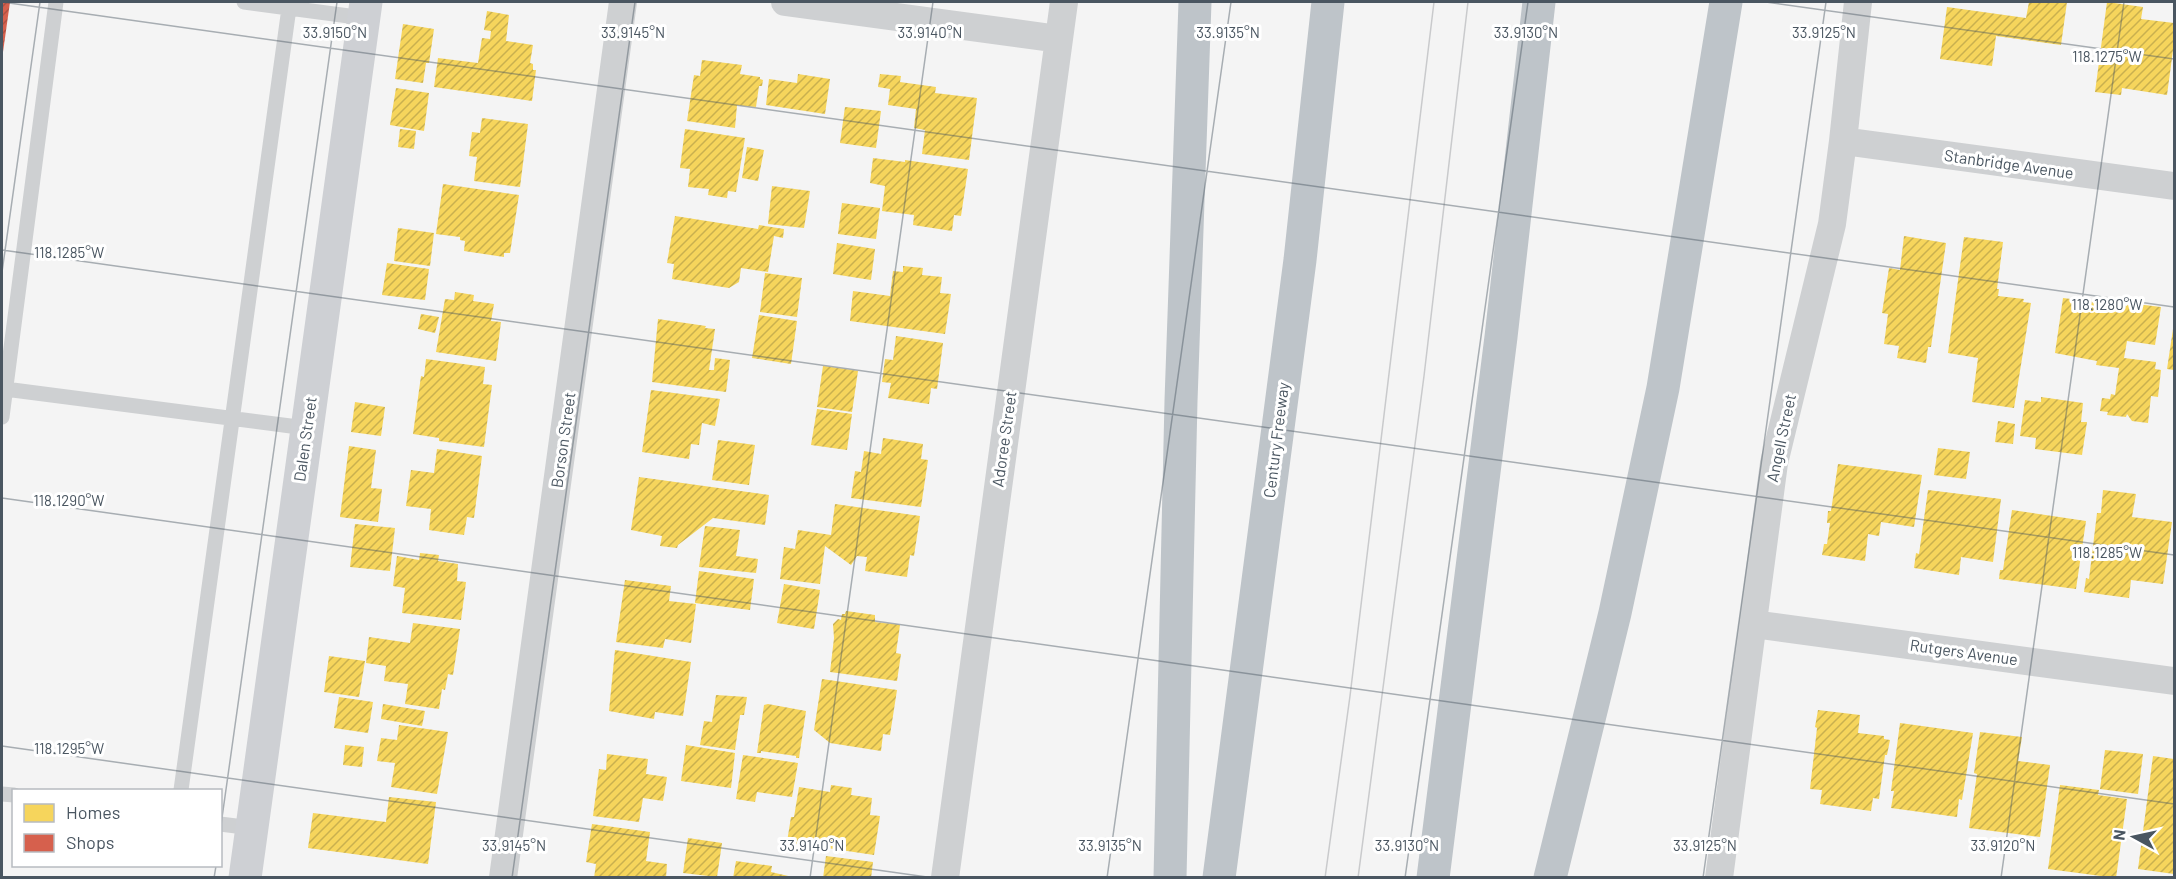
<svg xmlns="http://www.w3.org/2000/svg" width="2176" height="879" viewBox="0 0 2176 879" font-family="Barlow,sans-serif">
<defs>
<pattern id="homes-hatch" width="6" height="6" patternUnits="userSpaceOnUse" patternTransform="scale(1.5)"><rect width="6" height="6" fill="#f6d55c"/><path d="M-1 1l2-2M0 6l6-6M5 7l2-2" fill="none" stroke="#c9b04f"/></pattern>
<pattern id="shops-hatch" width="6" height="6" patternUnits="userSpaceOnUse" patternTransform="scale(1.5)"><rect width="6" height="6" fill="#d6604d"/><path d="M-1 1l2-2M0 6l6-6M5 7l2-2" fill="none" stroke="#b05243"/></pattern>
</defs>
<rect width="100%" height="100%" fill="#f4f4f4"/>
<path fill="url(#homes-hatch)" d="M2029,2H2067L2061,45L1996,36L1992,66L1940,59L1947,7L2026,18Z
M2107,2L2143,7L2141,19L2174,23V43L2167,95L2122,88L2121,95L2095,92Z
M487,11L509,15L506,41L533,45L530,63L533,64V70H536L532,101L434,87L438,58L478,63L482,38L490,39L491,31L484,30Z
M403,24L434,29L429,63H426L423,83L395,79Z
M702,60L742,65L740,74L760,77V79L763,80L762,86H759L756,107L737,105L735,128L687,121L694,75L700,76Z
M798,74L830,79L825,114L766,105L769,79L797,83Z
M880,74L901,76L900,82L936,87L935,93L977,98L969,160L922,154L925,130L914,128L916,109L888,105L890,89L878,87Z
M396,88L429,93L424,131L390,125Z
M845,107L881,111L876,148L840,143Z
M482,118L528,124L520,187L474,181L477,157L469,156L472,132L480,133Z
M400,129L416,131L414,149L398,147Z
M685,129L745,138L736,192L728,191L727,198L708,195L709,189L688,187L690,169L680,168Z
M747,147L764,150L758,181L742,178Z
M873,158L905,162V160L968,169L961,216L954,215L952,231L913,225L914,215L882,211L885,186L870,183Z
M443,184L519,195L510,253H504V257L464,251L465,241L460,240V237L436,234Z
M772,186L810,191L804,228L768,224Z
M842,203L880,208L876,239L838,234Z
M675,216L758,229L759,225L784,229L783,238L774,236L768,272L741,268L739,282L729,288L672,279L674,264L667,263Z
M398,228L434,233L430,266L394,261Z
M1904,236L1946,243L1931,347H1928L1926,363L1897,358L1899,346L1884,344L1888,314L1882,313L1889,268L1900,270Z
M1964,237L2003,242L1997,289H1999L1998,296L2024,299L2023,302L2031,303L2014,408L1972,402L1978,358L1948,353Z
M837,243L875,249L871,280L833,274Z
M387,263L429,269L425,300L382,295Z
M903,266L923,268L922,275L942,277L940,293L951,294L945,334L850,321L853,291L890,296L893,271L903,272Z
M765,273L802,278L797,317L760,312Z
M455,292L474,295L473,301L494,304L491,321L501,322L496,361L436,352L445,299L454,300Z
M2063,298L2127,306L2128,303L2161,307L2155,345L2127,341L2124,358L2156,362L2155,369L2161,370L2158,397L2151,396L2148,423L2132,421L2127,414L2126,417L2107,415L2108,412L2100,411L2102,398L2110,399L2111,394L2115,395L2119,368L2096,365L2097,361L2055,353Z
M421,314L439,317L435,333L418,329Z
M759,315L797,321L791,364L752,358Z
M658,319L706,326L705,328L715,329L709,370H714L715,358L730,360L726,392L652,382Z
M2173,329L2174,330V370L2167,369Z
M896,336L943,343L937,389L931,388L929,404L888,398L891,383L882,382L885,359L893,360Z
M426,359L485,367L483,384L492,385L484,447L439,441V438L413,434L421,376L424,377Z
M823,366L858,371L852,412L817,407Z
M651,390L720,399L715,426L702,423L699,445L691,444L689,459L642,452Z
M2041,397L2083,403L2081,422H2087L2082,455L2035,449L2036,438L2020,436L2025,400L2041,402Z
M355,402L385,407L381,436L351,432Z
M817,409L852,414L847,450L811,445Z
M1998,421L2015,424L2013,444L1995,442Z
M883,438L923,444L921,459L928,460L921,507L851,498L855,471L861,472L864,451L881,454Z
M718,440L755,445L749,485L712,480Z
M349,446L376,450L371,488L382,489L378,522L340,517Z
M1938,448L1970,452L1966,479L1934,475Z
M437,449L482,456L474,518L467,517L464,535L429,530L431,509L406,506L411,470L434,473Z
M1838,464L1922,475L1914,527L1881,522L1879,536L1868,534L1865,561L1822,555L1824,544H1827L1830,523H1827L1828,511H1831Z
M639,477L769,495L765,525L713,518L678,545L677,548L660,546L662,536L631,530Z
M1928,490L2001,499L1993,562L1961,557L1959,575L1914,568L1916,553L1919,554Z
M2103,490L2136,494L2132,517L2172,522L2163,584L2131,580L2129,598L2084,592L2086,578L2089,579L2097,513H2101Z
M835,504L920,516L914,556L910,555L907,577L865,571L867,557L857,556L851,565L825,546L820,584L780,579L784,547L795,549L798,530L831,535Z
M2012,510L2086,521L2076,589L1999,579L2000,570H2003Z
M355,524L395,528L390,571L350,567Z
M705,526L740,530L736,556L758,559L756,573L699,567Z
M420,553L439,555L438,561L458,564L457,581L466,582L461,620L402,613L405,588L393,586L397,556L419,560Z
M699,571L754,579L750,610L695,603Z
M625,580L671,586L669,601L696,604L691,643L665,639L663,648L616,642Z
M784,584L820,590L814,629L777,623Z
M846,611L875,615V622L900,625L896,653L901,654L897,681L830,672L834,638L833,624L838,619L841,620L842,614H845Z
M413,623L460,629L453,675L448,674L445,690L442,689L439,709L405,704L408,684L384,681L386,666L366,663L369,637L410,643Z
M615,650L691,662L683,716L655,712L654,719L609,711Z
M329,656L365,661L359,697L324,692Z
M822,679L897,690L890,735L883,734L881,751L830,743L814,730Z
M716,695L747,697L744,715H740L735,750L700,745L704,721L712,722Z
M339,697L373,702L368,733L334,728Z
M383,704L425,711L422,726L381,719Z
M768,704L806,711L799,758H796V756L761,751V753H757L764,705Z
M1818,710L1860,715L1858,733L1884,736V739L1890,740L1887,755H1885L1879,799L1873,798L1871,811L1820,804L1822,790L1810,789L1817,728L1815,727Z
M1900,723L1973,733L1962,800L1959,799L1957,817L1891,808L1894,791H1891Z
M399,725L448,732L437,794L391,787L395,763L377,761L381,738L397,740Z
M1980,732L2022,737L2018,761L2050,765L2040,837L1969,828L1977,774L1974,773Z
M345,745L364,747L362,767L343,765Z
M686,745L735,753L731,788L681,781Z
M2105,750L2143,754L2138,794L2100,789Z
M607,754L648,759L646,774L667,777L663,801L643,798L639,822L593,816L599,769L606,770Z
M743,755L798,763L792,797L757,792L755,802L736,799Z
M2153,756L2174,759V874L2138,869Z
M831,785L852,788L851,795L872,798L870,815L880,816L874,855L787,842L791,817H794L799,787L830,792Z
M2060,785L2099,790L2098,795L2127,799L2116,878L2048,869Z
M389,797L436,802L428,864L308,848L313,813L386,822Z
M592,824L650,832L646,861L667,864L666,878H594L596,864L586,862Z
M688,838L722,843L717,877L683,873Z
M826,856L873,862L871,878H823Z
M736,861L772,866L771,872L797,878H733Z"/>
<path fill="url(#shops-hatch)" d="M2,2H10L3,52H2Z"/>
<g fill="none" stroke-linecap="round" stroke-linejoin="round">
<path stroke="#ced0d2" stroke-width="15" d="M244,2L364,18
M5,389L306,428
M2,417L56,2
M181,790L289,8
M2,794L14,795
M220,824L252,828"/>
<path stroke="#ced0d2" stroke-width="28" d="M785,2L1059,39
M1843,141L2174,186
M1753,624L2174,681
M503,878L623,2
M945,878L1064,2
M1719,878L1774,463L1832,224L1843,141L1858,2"/>
<path stroke="#ced0d4" stroke-width="33" d="M245,878L366,2"/>
<path stroke="#bec4c9" stroke-width="33" d="M1170,878L1181,401L1195,2
M1219,878L1300,260L1328,2
M1433,878L1501,337L1539,2
M1550,878L1615,613L1663,388L1726,2"/>
<path stroke="#c9cacc" stroke-width="1.5" d="M1325,878L1350,696L1434,2
M1358,878L1424,376L1468,2"/>
</g>
<path fill="none" stroke="#4a5661" stroke-width="1.5" stroke-opacity="0.45" d="M2,2L2174,307M1766,2L2174,59M2,250L2174,555M2,272L40,2M2,498L2174,804M2,746L934,878M220,832L337,2M214,878L216,866M512,878L635,2M810,878L933,2M1107,878L1231,2M1405,878L1528,2M1703,878L1826,2M2001,878L2124,2"/>
<g text-anchor="middle" stroke-width="6" stroke-linejoin="round" paint-order="stroke">
<g font-size="16" fill="#4a5661" stroke="#fff">
<text transform="translate(2009 164) rotate(8)" y="6">Stanbridge Avenue</text>
<text transform="translate(1781 438) rotate(-78)" y="6">Angell Street</text>
<text transform="translate(305 439) rotate(-82)" y="6">Dalen Street</text>
<text transform="translate(1004 439) rotate(-82)" y="6">Adoree Street</text>
<text transform="translate(563 440) rotate(-82)" y="6">Borson Street</text>
<text transform="translate(1276 440) rotate(-83)" y="6">Century Freeway</text>
<text transform="translate(1964 652) rotate(8)" y="6">Rutgers Avenue</text>
</g>
</g>
<g font-size="15" text-anchor="middle" fill="#4a5661" stroke="#fff" stroke-width="6" stroke-linejoin="round" paint-order="stroke">
<text x="335" y="38">33.9150°N</text>
<text x="633" y="38">33.9145°N</text>
<text x="930" y="38">33.9140°N</text>
<text x="1228" y="38">33.9135°N</text>
<text x="1526" y="38">33.9130°N</text>
<text x="1824" y="38">33.9125°N</text>
<text x="2107" y="62">118.1275°W</text>
<text x="69" y="258">118.1285°W</text>
<text x="2107" y="310">118.1280°W</text>
<text x="69" y="506">118.1290°W</text>
<text x="2107" y="558">118.1285°W</text>
<text x="69" y="754">118.1295°W</text>
<text x="514" y="851">33.9145°N</text>
<text x="812" y="851">33.9140°N</text>
<text x="1110" y="851">33.9135°N</text>
<text x="1407" y="851">33.9130°N</text>
<text x="1705" y="851">33.9125°N</text>
<text x="2003" y="851">33.9120°N</text>
</g>
<rect width="2176" height="879" fill="none" stroke="#4a5661" stroke-width="6"/>
<rect x="12" y="789" width="210" height="78" fill="#ffffff" stroke="#b7bbc0" stroke-width="1.5"/>
<rect x="24" y="804" width="30" height="18" fill="#f6d55c" stroke="#b7bbc0" stroke-width="1.5"/>
<text x="66" y="819" font-size="18" fill="#4a5661">Homes</text>
<rect x="24" y="834" width="30" height="18" fill="#d6604d" stroke="#b7bbc0" stroke-width="1.5"/>
<text x="66" y="849" font-size="18" fill="#4a5661">Shops</text>
<g transform="translate(2134 837) rotate(278)" stroke="#ffffff" stroke-width="4.5" paint-order="stroke">
<path d="M0-4.5L10 22L0 15L-10 22Z" fill="#4a5661"/>
<text y="-9" font-size="16" font-weight="bold" text-anchor="middle" fill="#4a5661">N</text>
</g>
</svg>
